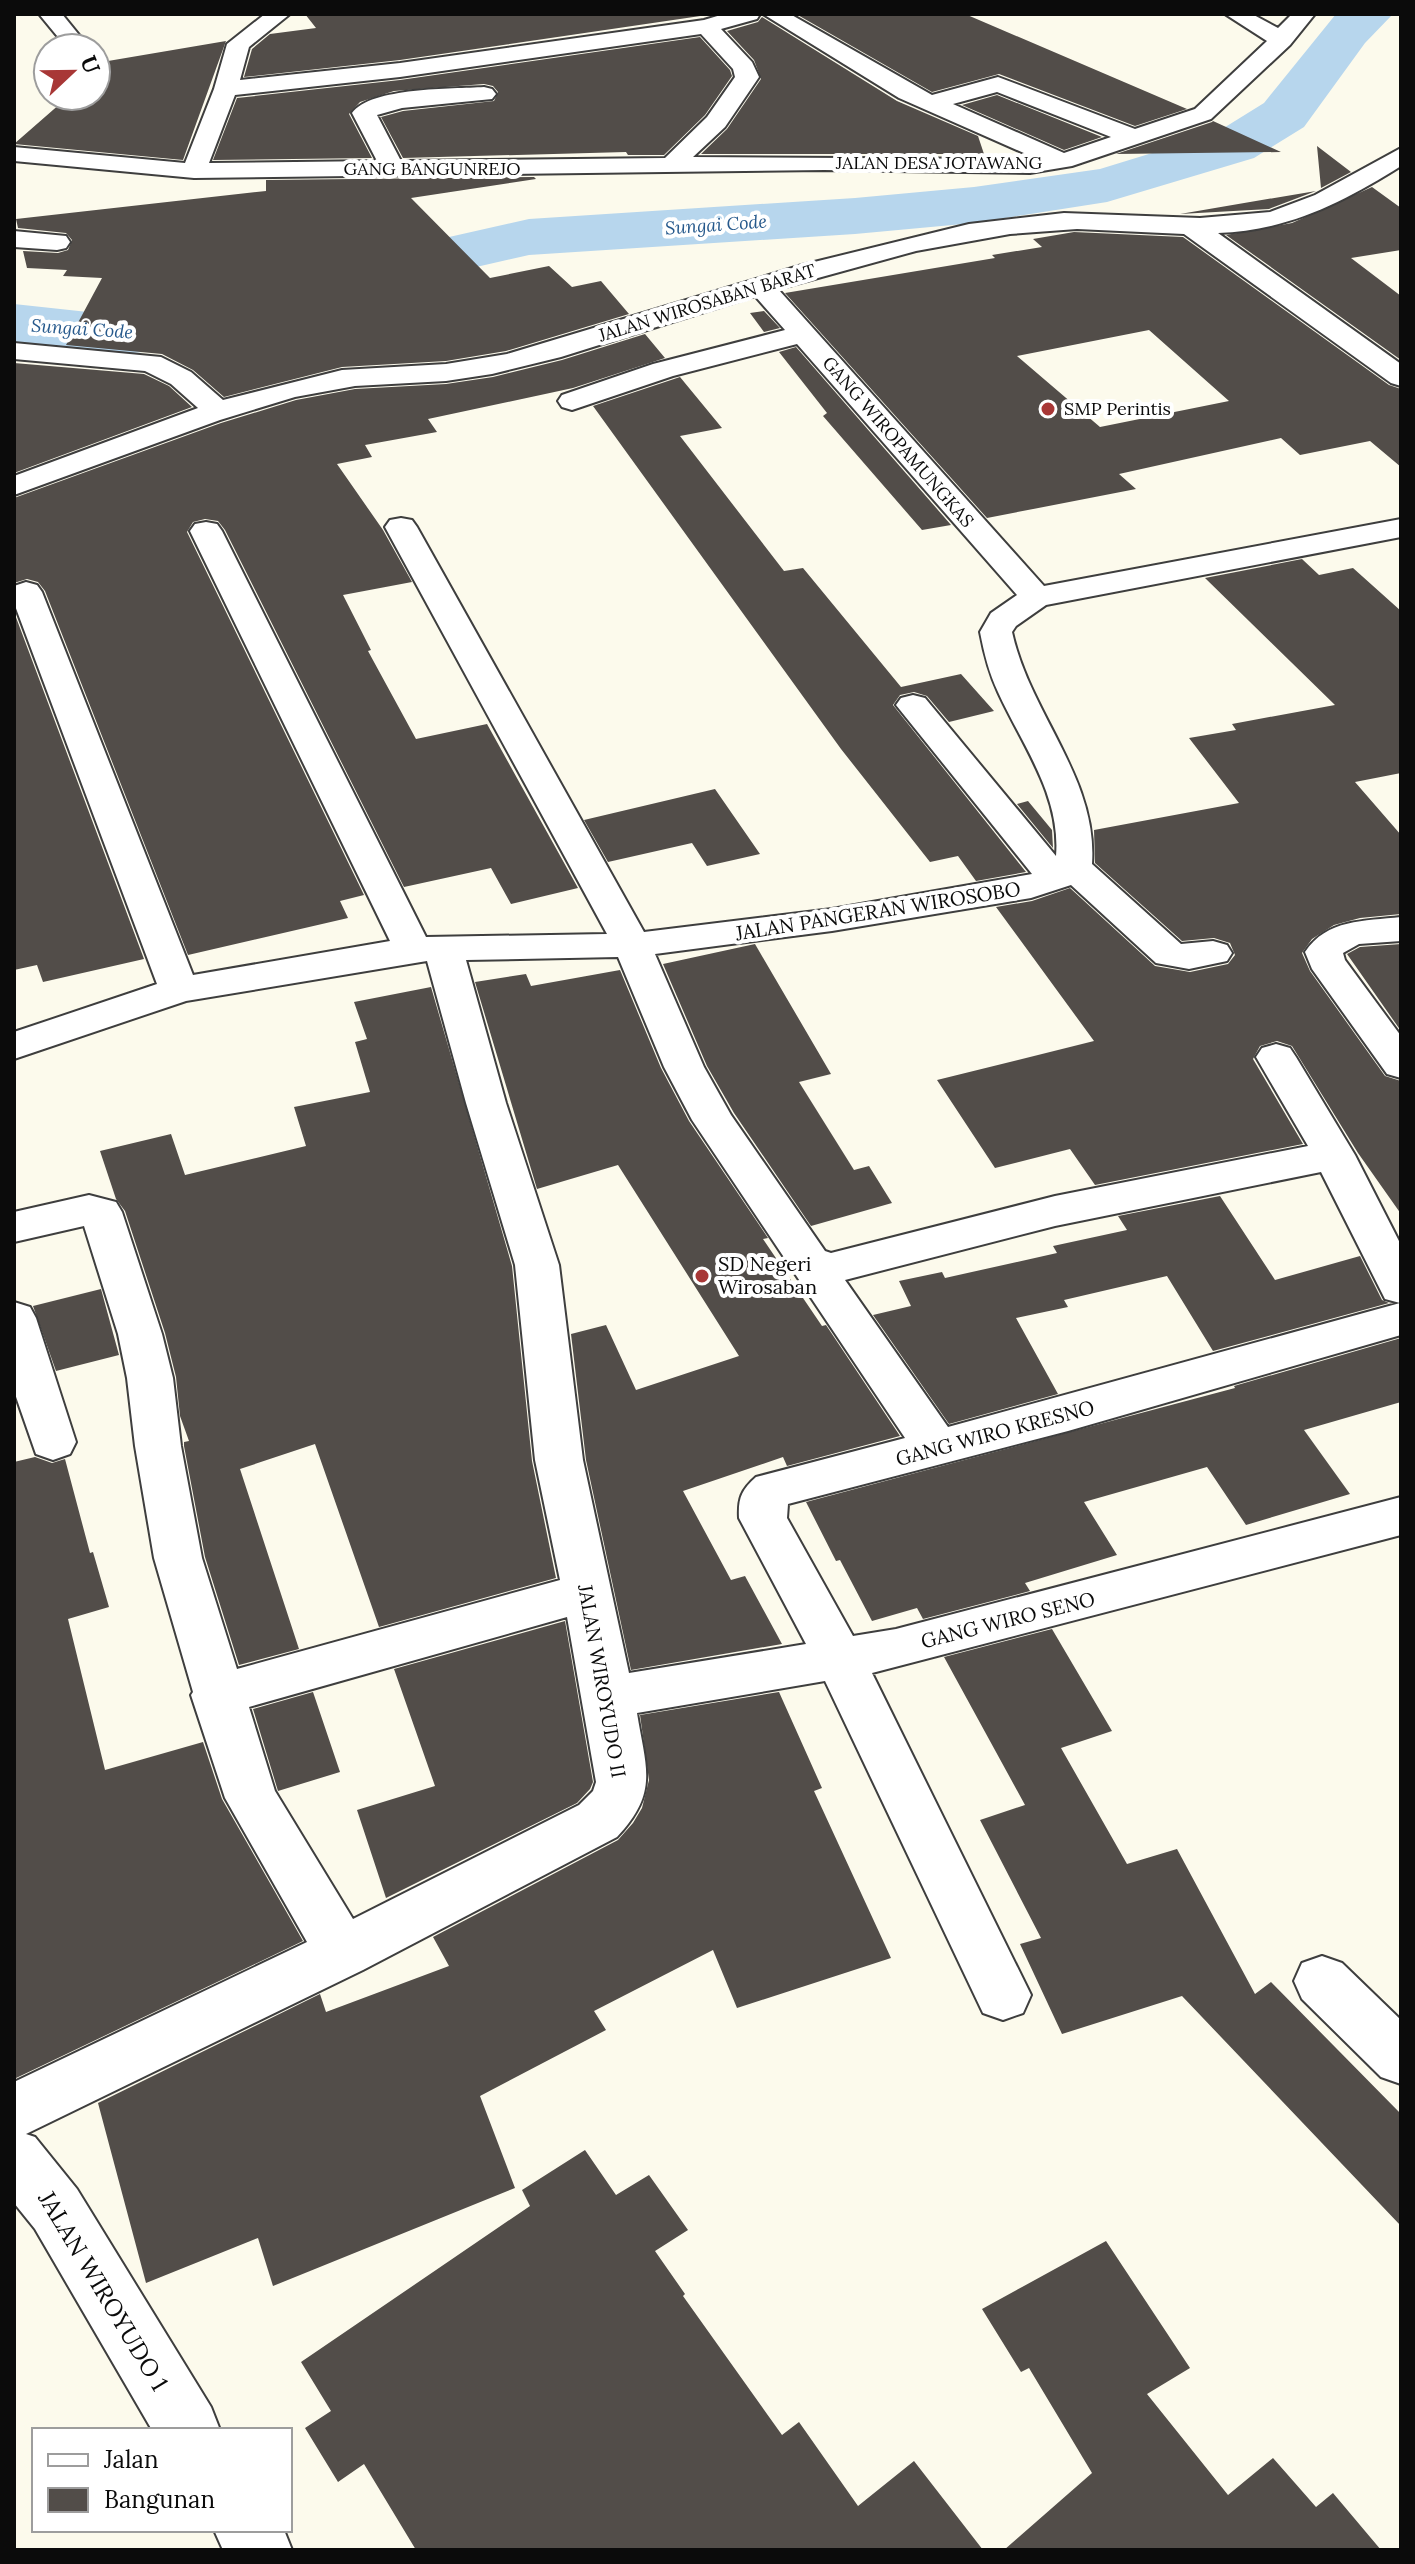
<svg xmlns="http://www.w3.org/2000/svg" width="1415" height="2564" viewBox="0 0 1415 2564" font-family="Lora,serif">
<rect width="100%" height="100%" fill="#fcfaec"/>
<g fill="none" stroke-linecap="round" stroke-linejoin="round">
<path fill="#b7d6ed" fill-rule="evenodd" d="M1336,14H1393L1365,43L1304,127L1254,158L1107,202L974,223L855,234L529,255L437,276L335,314L230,342L125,354L14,342V304L125,316L228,304L291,288L396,249L529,219L855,198L974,187L1100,169L1214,134L1264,103Z"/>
</g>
<path fill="#524d49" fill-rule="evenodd" d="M305,14H714L400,60L244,77L252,49L270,34L316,28Z
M796,14H965L1187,109L1135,126L999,74L932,92Z
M762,17L897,101L978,136L984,154H701L727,129L761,79L754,60L727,31L758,22Z
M700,37L730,70L732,76L705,115L664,155H628L626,152L403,158L381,117L403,111L494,101L498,92L493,86L484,84L394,91L360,102L349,114L372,158L213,160L237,98L400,80Z
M226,41L183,160L14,144L69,96H96V72L108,61Z
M997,95L1102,137L1064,150L962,105Z
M1213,121L1281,152L1116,154L1212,122Z
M1317,146L1351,172L1321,188Z
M534,177L536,179L411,198L490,278L549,266L572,287L601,281L629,314L506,351L446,361L342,367L224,397L193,370L162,354L66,345L102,278L63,276L67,270L27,268L23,251L58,253L68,250L72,240L66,233L18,228L16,219L266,191V180Z
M1372,187L1401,208V250L1351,258L1401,296V360L1226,235L1292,223Z
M1316,191L1269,209L1180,214L1250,202Z
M1074,232L1183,237L1389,385L1401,389V467L1370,441L1300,455L1281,438L1119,474L1136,489L987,518L785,293L995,258L992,255L1042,247L1033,239ZM1149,330L1229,401L1100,427L1017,356Z
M764,311L780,328L764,332L750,313Z
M645,334L665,358L573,388L428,419L437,432L365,445L372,457L337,464L383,530L412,582L343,595L371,650L368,651L416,739L487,724L578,888L511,904L491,868L404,887L225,530L218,521L205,519L193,522L187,532L364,895L340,901L348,918L188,955L45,591L38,582L27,579L14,583V498L221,423L296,400L355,389L446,384L493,377L562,360Z
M796,347L951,525L922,530L823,416L827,413L779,352Z
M14,363L144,374L169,386L192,407L14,473Z
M680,377L722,428L680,436L784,571L803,568L901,687L961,674L994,711L949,722L927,696L914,692L900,695L893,705L1026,872L976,881L958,856L930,862L841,749L593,406Z
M1302,559L1319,575L1353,568L1401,611V773L1355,782L1401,835V914L1360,918L1334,925L1312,939L1302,953L1310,971L1385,1076L1401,1081V1214L1358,1153L1292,1046L1277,1041L1260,1046L1253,1059L1303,1144L1095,1185L1070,1149L995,1168L937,1080L1094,1041L996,907L1032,901L1070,888L1155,966L1190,972L1228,964L1235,955L1230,943L1214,938L1182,941L1095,863L1094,830L1239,803L1189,738L1236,730L1232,724L1335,705L1205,578Z
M14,612L144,959L43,982L37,965L14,970Z
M715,789L760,854L707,866L692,843L608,862L584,820Z
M1028,801L1052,830L1053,848L1017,804Z
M755,944L831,1074L799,1082L854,1170L869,1166L892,1203L811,1226L734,1113L707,1066L663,964Z
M1401,944V1031L1347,954L1360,947Z
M620,970L661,1068L689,1121L768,1238L763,1239L822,1326L826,1325L900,1436L787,1466L783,1457L683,1491L731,1580L745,1576L782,1644L631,1670L586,1460L571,1334L606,1325L636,1390L739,1356L618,1165L537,1189L475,982L526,974L531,986Z
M431,987L512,1266L532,1461L556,1578L379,1627L315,1444L240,1469L299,1649L239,1665L205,1557L184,1446V1442L189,1441L180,1416L176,1377L165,1333L125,1211L116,1199L100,1151L171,1134L185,1175L306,1146L294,1107L370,1092L355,1042L367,1039L354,1002Z
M1220,1196L1275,1280L1360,1256L1382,1300L1389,1303L1213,1351L1167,1276L1064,1300L1068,1307L1016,1318L1058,1394L949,1424L873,1315L911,1306L899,1281L942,1272L945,1278L1057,1253L1053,1246L1127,1230L1118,1216Z
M101,1289L119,1355L56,1371L33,1306Z
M1401,1338V1402L1304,1430L1350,1494L1246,1525L1207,1467L1084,1502L1117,1555L1025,1583L1030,1591L923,1619L917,1608L872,1621L840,1560L836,1561L806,1502L1235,1388L1234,1386Z
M35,1457L52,1463L65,1459L90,1553L93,1552L109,1607L68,1619L105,1770L203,1742L222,1799L303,1941L14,2079V1462Z
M565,1621L593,1782L590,1789L577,1803L386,1898L357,1810L435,1786L394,1669Z
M1052,1629L1112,1731L1061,1748L1127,1864L1177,1849L1255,1994L1271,1982L1401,2114V2226L1182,1996L1062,2034L1020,1944L1041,1938L980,1820L1025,1805L944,1657Z
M313,1692L340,1772L278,1791L253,1709Z
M779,1692L822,1788L814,1791L891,1958L737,2008L713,1950L594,2011L606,2030L480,2096L515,2188L273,2286L258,2238L146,2283L98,2103L320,1994L326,2012L449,1966L433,1937L618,1840L633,1823L642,1808L649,1780L640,1715Z
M585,2150L616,2195L649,2175L688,2230L655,2251L685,2294L683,2296L782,2435L799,2422L858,2506L914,2461L983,2550H416L364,2464L338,2482L305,2428L331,2411L301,2362L530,2206L522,2190Z
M1106,2241L1190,2368L1147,2394L1228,2495L1273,2458L1316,2507L1333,2493L1381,2550H1004L1092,2473L1029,2368L1021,2372L982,2309Z"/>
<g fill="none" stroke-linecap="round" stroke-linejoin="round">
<defs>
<path id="minor" d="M39,14H62L88,46L67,48Z
M265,14H290L249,47L240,80L400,63L704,20L724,14H760L757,19L721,29L752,62L759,77L725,127L693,157L1030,159L1035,158L899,98L763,14H790L932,95L998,77L1135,129L1195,109L1267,41L1225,14H1252L1278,28L1292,14H1315L1290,45L1211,119L1072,166L1030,173L824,170L194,178L14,161V147L185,163L214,89L227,44ZM701,34L733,69L735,77L707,117L665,158L401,161L377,115L402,108L492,99L496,94L492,89L484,87C453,89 371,87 352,113L377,161L209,163L235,95L400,77ZM997,92L1111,137L1064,153L953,104Z
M1401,148V166C1344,202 1287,231 1218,233L1401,364V386L1391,383L1184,234L1077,229L1010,234L916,251L778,289L1044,586L1401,519V537L1046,605L1016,626L1012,632C1030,714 1098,778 1092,864L1181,944L1213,941L1227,945L1232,953L1227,961L1189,969L1156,963L1071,885L1031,898L832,931L655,954L704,1067L731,1115L825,1251L831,1253L1055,1196L1308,1146L1256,1057L1262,1048L1276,1044L1290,1048L1296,1057L1355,1155L1401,1245V1335L1068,1431L788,1504L787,1518L853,1636L896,1629L1401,1497V1535L872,1673L1031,1995L1023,2013L1003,2020L983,2013L825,1681L637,1713C646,1769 659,1792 617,1837L363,1970L26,2134L35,2137L77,2189L211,2407L220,2430H152L35,2229L14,2203V2082L307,1942L225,1798L191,1695L193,1692L154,1558L135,1446L127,1378L118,1334L84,1226L14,1242V1212L89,1195L116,1202L122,1212L162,1334L173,1378L181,1446L202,1558L237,1669L560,1580L535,1460L515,1265L466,1103L427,961L186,1001L14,1059V1032L157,984L14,603V586L26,582L37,585L42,592L193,975L390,941L190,531L195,524L206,522L217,524L222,531L426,937L607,934L385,527L390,520L401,518L412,520L417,527L644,932L832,909L1032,874L896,705L901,698L913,695L925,698L1056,856C1061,795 1022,745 998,692C989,673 984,653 980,632L991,613L1017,595L797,344L673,376L572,410L562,407L558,401L562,395L653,364L785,330L755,296L561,357L492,374L446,381L355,386L295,397L220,420L14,495V476L198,408L171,384L145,371L14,359V343L161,357L191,372L223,400L342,370L446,364L507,354L802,265L969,224L1064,213L1200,218L1270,212L1315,195ZM618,957L664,1067L692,1120L905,1438L756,1477C741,1490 738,1499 739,1518L806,1644L629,1673L583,1460L559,1265L506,1103L466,960ZM1321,1172L1385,1299L1400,1303L948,1427L845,1280L1055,1226ZM567,1617L596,1782L593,1791L579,1805L353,1919L275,1791L249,1707Z
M14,231L66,236L70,242L66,248L57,250L14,247Z
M1401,917V941L1359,944L1343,953L1345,960L1401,1036V1078L1387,1074L1312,969L1305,952C1327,919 1364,921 1401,917Z
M14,1302L30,1307L36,1318L76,1442L70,1454L53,1460L36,1454L14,1391Z
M1322,1956L1342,1963L1401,2020V2084L1381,2077L1302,1999L1294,1981L1302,1963Z
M214,2530H284L292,2550H223Z"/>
</defs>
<use href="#minor" stroke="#3e3e3e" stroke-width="4"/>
<use href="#minor" fill="#fff" fill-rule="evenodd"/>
</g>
<g fill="#a83736" stroke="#fff" stroke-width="3">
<circle cx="1048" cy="409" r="8"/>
<circle cx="702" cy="1276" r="8"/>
</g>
<g text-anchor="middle" stroke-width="8" stroke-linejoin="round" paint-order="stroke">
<g font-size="18" fill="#0b0b0b" stroke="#fff">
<text x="939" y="169">JALAN DESA JOTAWANG</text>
<text x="432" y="175">GANG BANGUNREJO</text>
<text transform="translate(707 303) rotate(-17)" y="6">JALAN WIROSABAN BARAT</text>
<text transform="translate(898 442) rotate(49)" y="6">GANG WIROPAMUNGKAS</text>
</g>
<g font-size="18" font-style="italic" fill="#26598c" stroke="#fff">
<text transform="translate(716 225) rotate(-4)" y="6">Sungai Code</text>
<text transform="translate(82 329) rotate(4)" y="6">Sungai Code</text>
</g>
<g font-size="18" fill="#0b0b0b" stroke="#fff" text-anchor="start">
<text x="1064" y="415">SMP Perintis</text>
</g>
<g font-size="20" fill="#0b0b0b" stroke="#fff">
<text transform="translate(878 911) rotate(-9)" y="7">JALAN PANGERAN WIROSOBO</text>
<text transform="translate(995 1433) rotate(-15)" y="7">GANG WIRO KRESNO</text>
<text transform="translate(1008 1620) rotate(-14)" y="7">GANG WIRO SENO</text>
<text transform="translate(602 1681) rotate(80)" y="7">JALAN WIROYUDO II</text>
</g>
<g font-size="20" fill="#0b0b0b" stroke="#fff" text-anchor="start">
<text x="718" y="1271">SD Negeri<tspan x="718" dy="23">Wirosaban</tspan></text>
</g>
<g font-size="24" fill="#0b0b0b" stroke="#fff">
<text transform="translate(103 2291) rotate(59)" y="8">JALAN WIROYUDO 1</text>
</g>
</g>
<rect width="1415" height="2564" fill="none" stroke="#0b0b0b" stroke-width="32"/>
<rect x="32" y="2428" width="260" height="104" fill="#ffffff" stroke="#9d9d9d" stroke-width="2"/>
<rect x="48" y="2454" width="40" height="12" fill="#ffffff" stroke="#9d9d9d" stroke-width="2"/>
<text x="104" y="2468" font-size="24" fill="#0b0b0b">Jalan</text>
<rect x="48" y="2488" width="40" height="24" fill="#524d49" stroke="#9d9d9d" stroke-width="2"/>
<text x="104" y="2508" font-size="24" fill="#0b0b0b">Bangunan</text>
<g transform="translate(72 72) rotate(68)"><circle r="38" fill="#ffffff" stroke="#9d9d9d" stroke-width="2"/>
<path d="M0-6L14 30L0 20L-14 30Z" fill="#a83736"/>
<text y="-12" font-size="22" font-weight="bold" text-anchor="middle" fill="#0b0b0b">U</text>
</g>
</svg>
